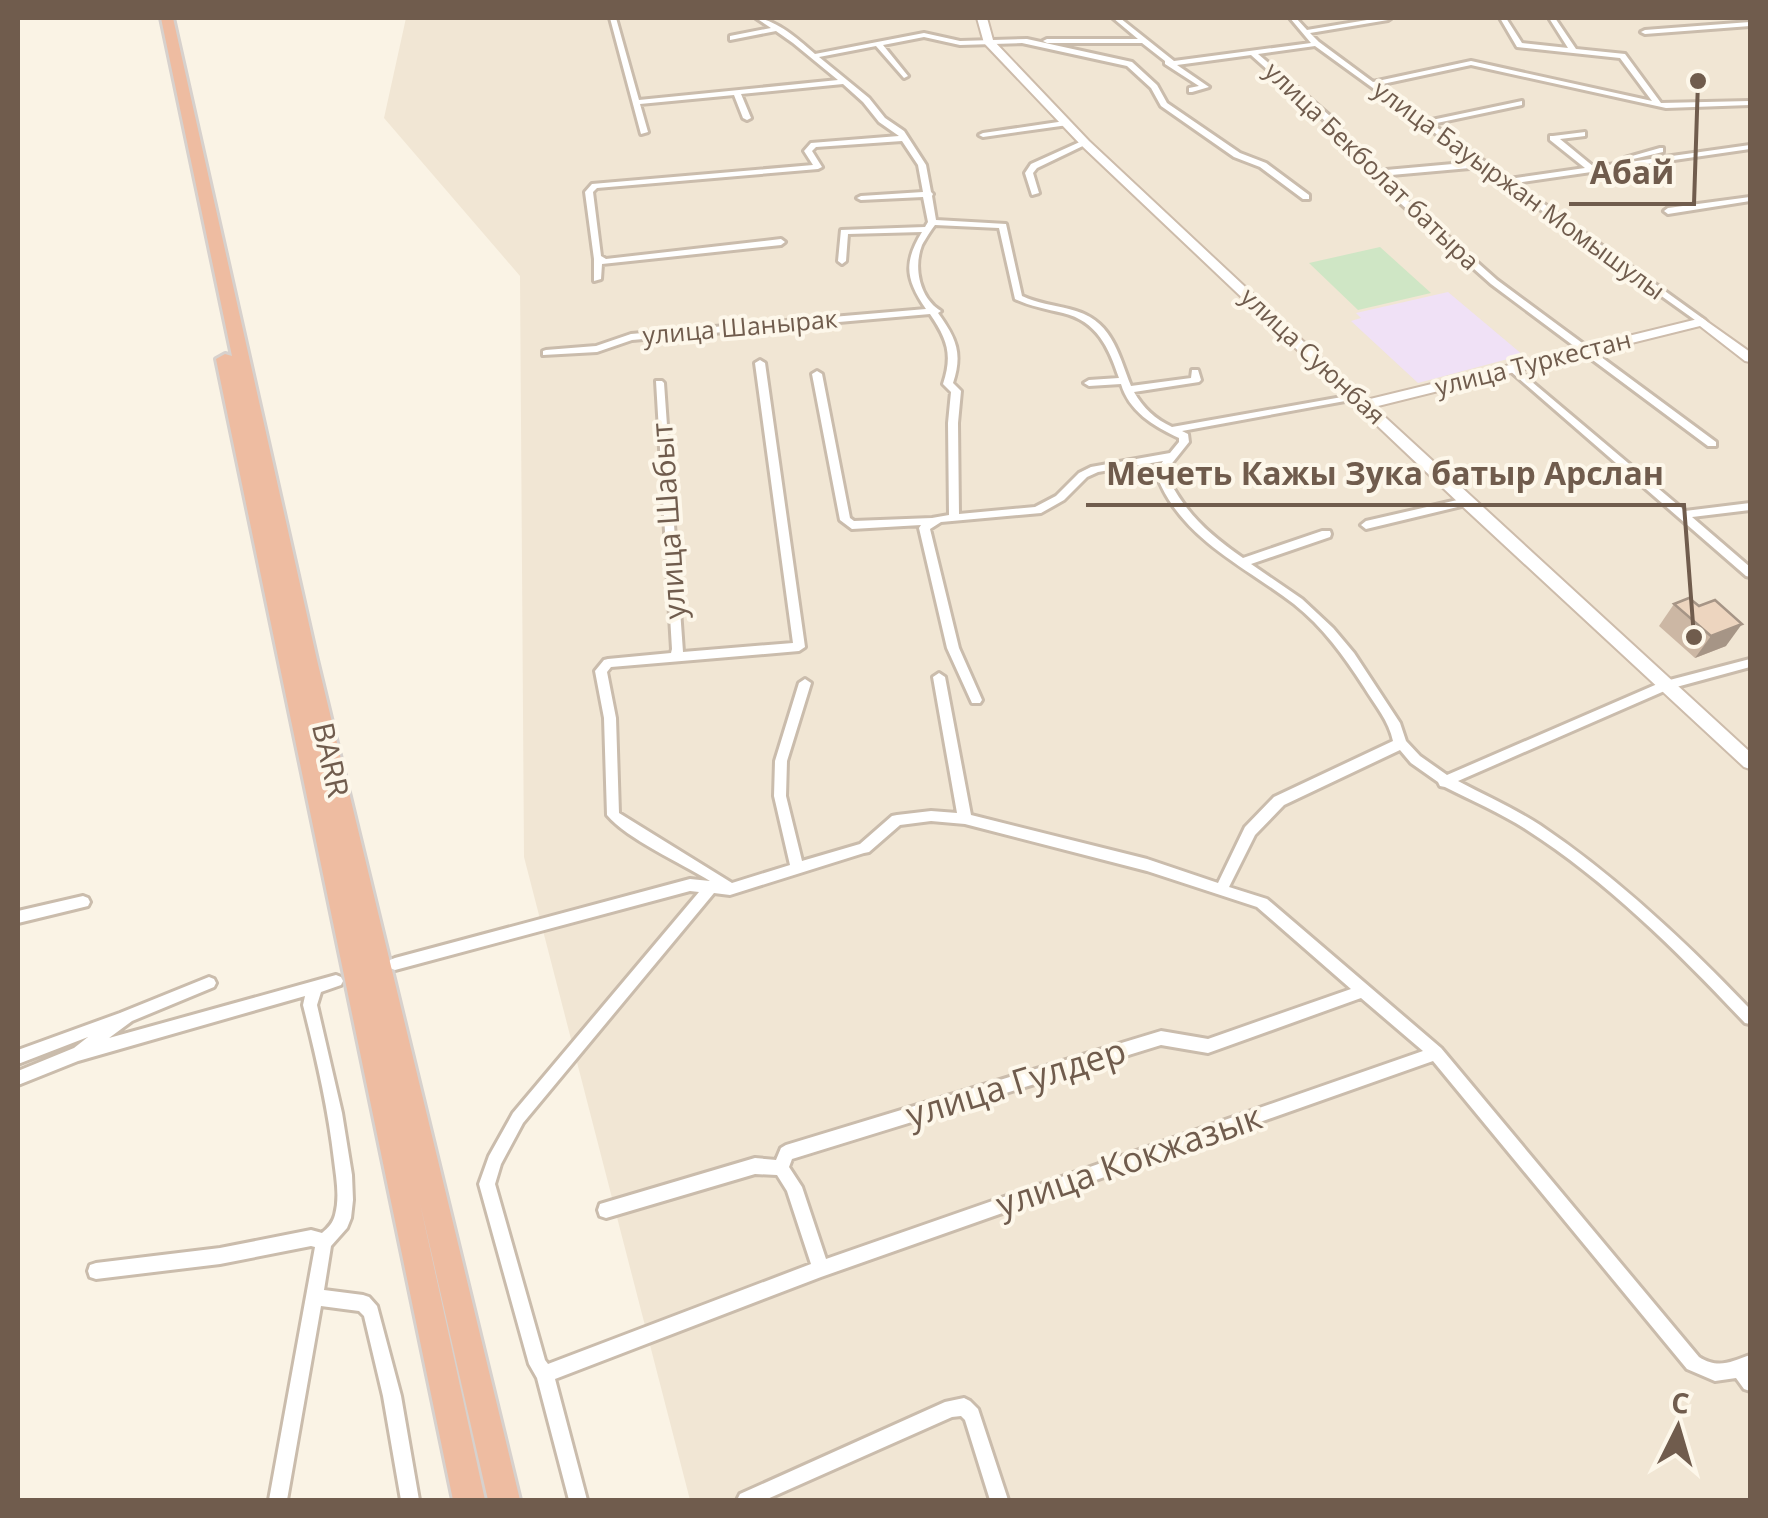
<svg xmlns="http://www.w3.org/2000/svg" width="1768" height="1518" viewBox="0 0 1768 1518" font-family="'Open Sans',sans-serif">
<rect width="100%" height="100%" fill="#faf3e5"/>
<path fill="#f1e6d4" d="M406,18H1750V1500H690L524,857L520,276L384,118Z"/>
<path fill="#f0e1f6" d="M1448,292L1523,355L1418,383L1351,321L1361,318L1356,313Z"/>
<path fill="#cfe6c5" d="M1380,247L1431,293L1358,310L1309,263Z"/>
<g fill="none" stroke-linecap="round" stroke-linejoin="round">
<defs>
<path id="street" d="M610,18H616L639,100L838,80L793,43L776,31L730,40V36L771,28L756,18C777,20 799,40 815,54L924,33L960,41L1027,39L1132,62L1157,85L1167,103L1240,153L1266,163L1309,195V199H1303L1260,167L1234,157L1161,106L1151,88L1127,66L1022,43L960,45L924,37L883,45L908,76L904,78L876,46L819,57L869,98L885,118L904,131L926,165L931,192L933,194L932,196L936,220L1006,224L1022,296C1037,303 1053,305 1069,309C1112,319 1117,351 1131,386L1191,378L1192,370H1198L1201,380L1199,382L1134,392C1143,408 1155,419 1172,427L1359,394L1361,396L1356,399L1182,431L1188,434L1189,442L1165,472C1184,512 1207,533 1243,558L1322,531H1330L1331,534L1330,537L1251,564L1302,599L1333,628L1354,653L1400,723L1406,741L1420,756L1447,775L1662,682L1750,659V667L1669,689L1458,781C1486,796 1514,808 1540,825C1617,877 1686,942 1750,1009V1024L1745,1023C1679,953 1608,882 1527,830C1501,813 1472,801 1445,787L1440,786L1438,782L1411,763L1400,750L1284,805L1255,835L1229,887L1267,899L1441,1048L1699,1357C1718,1369 1731,1362 1750,1355V1391L1744,1389L1736,1378L1715,1381L1687,1369L1433,1061L821,1277L555,1379L587,1500H569L537,1378L529,1364L479,1184L489,1156L513,1113L699,892L690,891L395,970L390,968L388,964L390,960L395,958L690,879L710,881C681,863 627,839 607,815L604,718L595,671L604,660L608,659L671,653L672,649L656,381H662L664,383L683,652L793,643L755,363L760,360L765,363L805,647L799,651L611,667L607,672L616,718L619,813L732,883L790,865L774,796L775,761L799,683L805,679L811,683L787,761L786,796L802,861L860,844L892,816L897,815L931,811L957,813L933,677L939,673L945,677L971,815L1147,859L1218,883L1245,827L1274,797L1393,741C1389,721 1375,705 1364,687C1344,656 1323,627 1294,604C1251,571 1199,547 1169,500C1163,491 1159,481 1155,472L1163,461L1098,472L1087,477L1064,500L1041,513L941,522L930,529L959,648L982,700L980,703H972L947,648L919,528L921,525L852,529L840,520L812,374L817,371L822,374L850,518L854,521L932,518L949,515L948,423L951,392L943,384C953,354 947,339 930,314L632,340L597,352L543,355V351L546,350L596,346L631,334L926,309C906,280 903,263 922,232L848,234L846,261L842,264L838,261L841,230L925,227L928,222L923,197L861,200L857,198L861,196L923,192L918,165L902,141L816,147L812,151L822,167L818,169L597,188L593,192L601,256L606,259L781,239L785,242L781,245L602,264L601,279L594,281V259L585,192L592,184L813,165L804,151L811,143L899,136L879,122L863,102L843,84L741,94L751,118L747,120L743,118L734,95L640,104L648,132L641,134ZM935,225L999,228L1015,299C1030,306 1046,309 1063,313C1097,321 1109,348 1119,378L1089,380L1084,383L1089,386L1121,384C1129,411 1153,426 1179,438V442L1170,453L1091,467L1079,473L1056,496L1035,507L959,514L958,423L961,391L953,383C963,353 956,338 938,313L941,311C920,299 913,268 922,245C926,238 931,230 935,225ZM931,821L965,824L1147,871L1257,907L1351,989L1208,1039L1161,1031L786,1145L781,1148L776,1160L755,1158L600,1204L598,1210L600,1216L606,1218L755,1174L777,1175L787,1191L811,1264L548,1364L545,1360L495,1184L501,1164L523,1123L714,893L730,895L864,853L869,852L900,825ZM1361,998L1423,1051L826,1259L802,1187L789,1167L792,1159L1161,1045L1208,1053Z
M1113,18H1120L1174,61L1311,43L1290,18H1296L1307,30L1379,18H1391L1388,20L1310,33L1319,42L1373,82L1471,61L1652,101L1620,58L1517,47L1500,18H1506L1522,43L1568,48L1549,18H1555L1576,49L1625,54L1661,103L1750,101V105L1666,108L1471,65L1378,85L1427,121L1522,101V105L1432,124L1509,179L1585,168L1550,140V136H1553L1585,132V136L1560,139L1594,167L1750,145V149L1515,183L1705,320L1707,322L1702,325L1481,167L1380,176L1497,280L1716,442V446H1708L1491,284L1372,178L1324,120L1251,55L1177,65L1209,87L1192,92H1189V88L1199,86L1165,64V61L1142,43H1047L1043,41L1047,39H1138ZM1315,46L1475,162L1375,171L1330,116L1258,54Z
M1750,22V26L1645,34L1641,32L1645,30Z
M1065,121H1068V125L983,137L979,135L983,133Z
M1082,141L1089,143L1037,168L1033,173L1039,193L1032,195L1025,173L1031,164Z
M1660,148H1663V152L1629,160L1625,158Z
M1750,197V201L1668,214L1664,211L1668,208Z
M1512,365L1685,511L1750,503V510L1692,517L1750,567V577L1746,576L1509,370L1507,368Z
M1466,498L1471,502L1470,504L1366,529L1361,525L1366,521Z
M83,896L88,898L90,902L88,906L18,923V911Z
M336,975L341,977L343,981L341,985L321,992L317,1005L342,1113L352,1175L353,1200L351,1218L347,1228L331,1246L324,1290L363,1295L369,1297L377,1306L401,1396L419,1500H401L383,1396L364,1316L359,1311L321,1306L287,1500H269L315,1247L311,1246L220,1264L96,1279L90,1277L88,1271L90,1265L96,1263L220,1248L311,1230L322,1233C328,1228 333,1223 335,1215C340,1197 336,1177 334,1160C328,1107 316,1056 303,1005L305,996L78,1061L18,1085V1071L74,1048L88,1037L18,1064V1050L120,1013L209,977L214,979L216,983L214,987L132,1021L109,1038Z
M964,1398L970,1401L978,1409L1008,1500H990L965,1420L961,1416L952,1417L765,1500H737L740,1494L945,1402Z"/>
<path id="secondary" d="M977,18H987L993,40L1089,141L1366,400L1702,318L1750,352V362L1745,361L1700,326L1374,407L1750,752V769L1744,767L1461,505L1081,145L984,43Z"/>
<path id="highway" d="M161,18H173L317,660L520,1500H488L420,1203L485,1500H453L216,359L225,354L232,356Z"/>
</defs>
<use href="#street" stroke="#cabcac" stroke-width="6"/>
<use href="#secondary" stroke="#cdbcab" stroke-width="4"/>
<use href="#highway" stroke="#d7d1cd" stroke-width="6"/>
<use href="#street" fill="#fff" fill-rule="evenodd"/>
<use href="#secondary" fill="#fff" fill-rule="evenodd"/>
<use href="#highway" fill="#eebca1" fill-rule="evenodd"/>
</g>
<path fill="#ccb7a4" d="M1674,604L1726,646L1695,658L1659,626Z"/>
<path fill="#a69586" d="M1742,624L1726,646L1695,658L1711,636Z"/>
<path fill="#edd5bf" stroke="#a69586" stroke-width="2.5" d="M1689,598L1699,606L1715,600L1742,624L1711,636L1674,604Z"/>
<g text-anchor="middle" stroke-width="8" stroke-linejoin="round" paint-order="stroke">
<g font-size="25" fill="#705c4d" stroke="#fdf7ea">
<text transform="translate(1372 166) rotate(44)" y="9">улица Бекболат батыра</text>
<text transform="translate(1519 190) rotate(36)" y="9">улица Бауыржан Момышулы</text>
<text transform="translate(740 327) rotate(-5)" y="9">улица Шанырак</text>
<text transform="translate(1313 356) rotate(43)" y="9">улица Суюнбая</text>
<text transform="translate(1533 363) rotate(-14)" y="9">улица Туркестан</text>
</g>
<g font-size="30" fill="#705c4d" stroke="#fdf7ea">
<text transform="translate(669 521) rotate(-94)" y="10">улица Шабыт</text>
<text transform="translate(330 760) rotate(77)" y="10">BARR</text>
</g>
<g font-size="35" fill="#705c4d" stroke="#fdf7ea">
<text transform="translate(1016 1083) rotate(-17)" y="12">улица Гулдер</text>
<text transform="translate(1129 1161) rotate(-19)" y="12">улица Кокжазык</text>
</g>
</g>
<path fill="none" stroke="#705c4d" stroke-width="4" d="M1698 81L1694 204H1569M1694 637L1684 505H1086"/>
<g fill="#705c4d" stroke="#fdf7ea" stroke-width="4">
<circle cx="1698" cy="81" r="10"/>
<circle cx="1694" cy="637" r="10"/>
</g>
<g font-size="32" text-anchor="middle" font-weight="bold" fill="#705c4d" stroke="#fdf7ea" stroke-width="8" stroke-linejoin="round" paint-order="stroke">
<text x="1632" y="184">Абай</text>
<text x="1385" y="485">Мечеть Кажы Зука батыр Арслан</text>
</g>
<rect width="1768" height="1518" fill="none" stroke="#705c4d" stroke-width="40"/>
<g transform="translate(1678 1428) rotate(5)" stroke="#fdf7ea" stroke-width="8" paint-order="stroke">
<path d="M0-8L18 38L0 25L-18 38Z" fill="#705c4d"/>
<text y="-15" font-size="28" font-weight="bold" text-anchor="middle" fill="#705c4d">С</text>
</g>
</svg>
